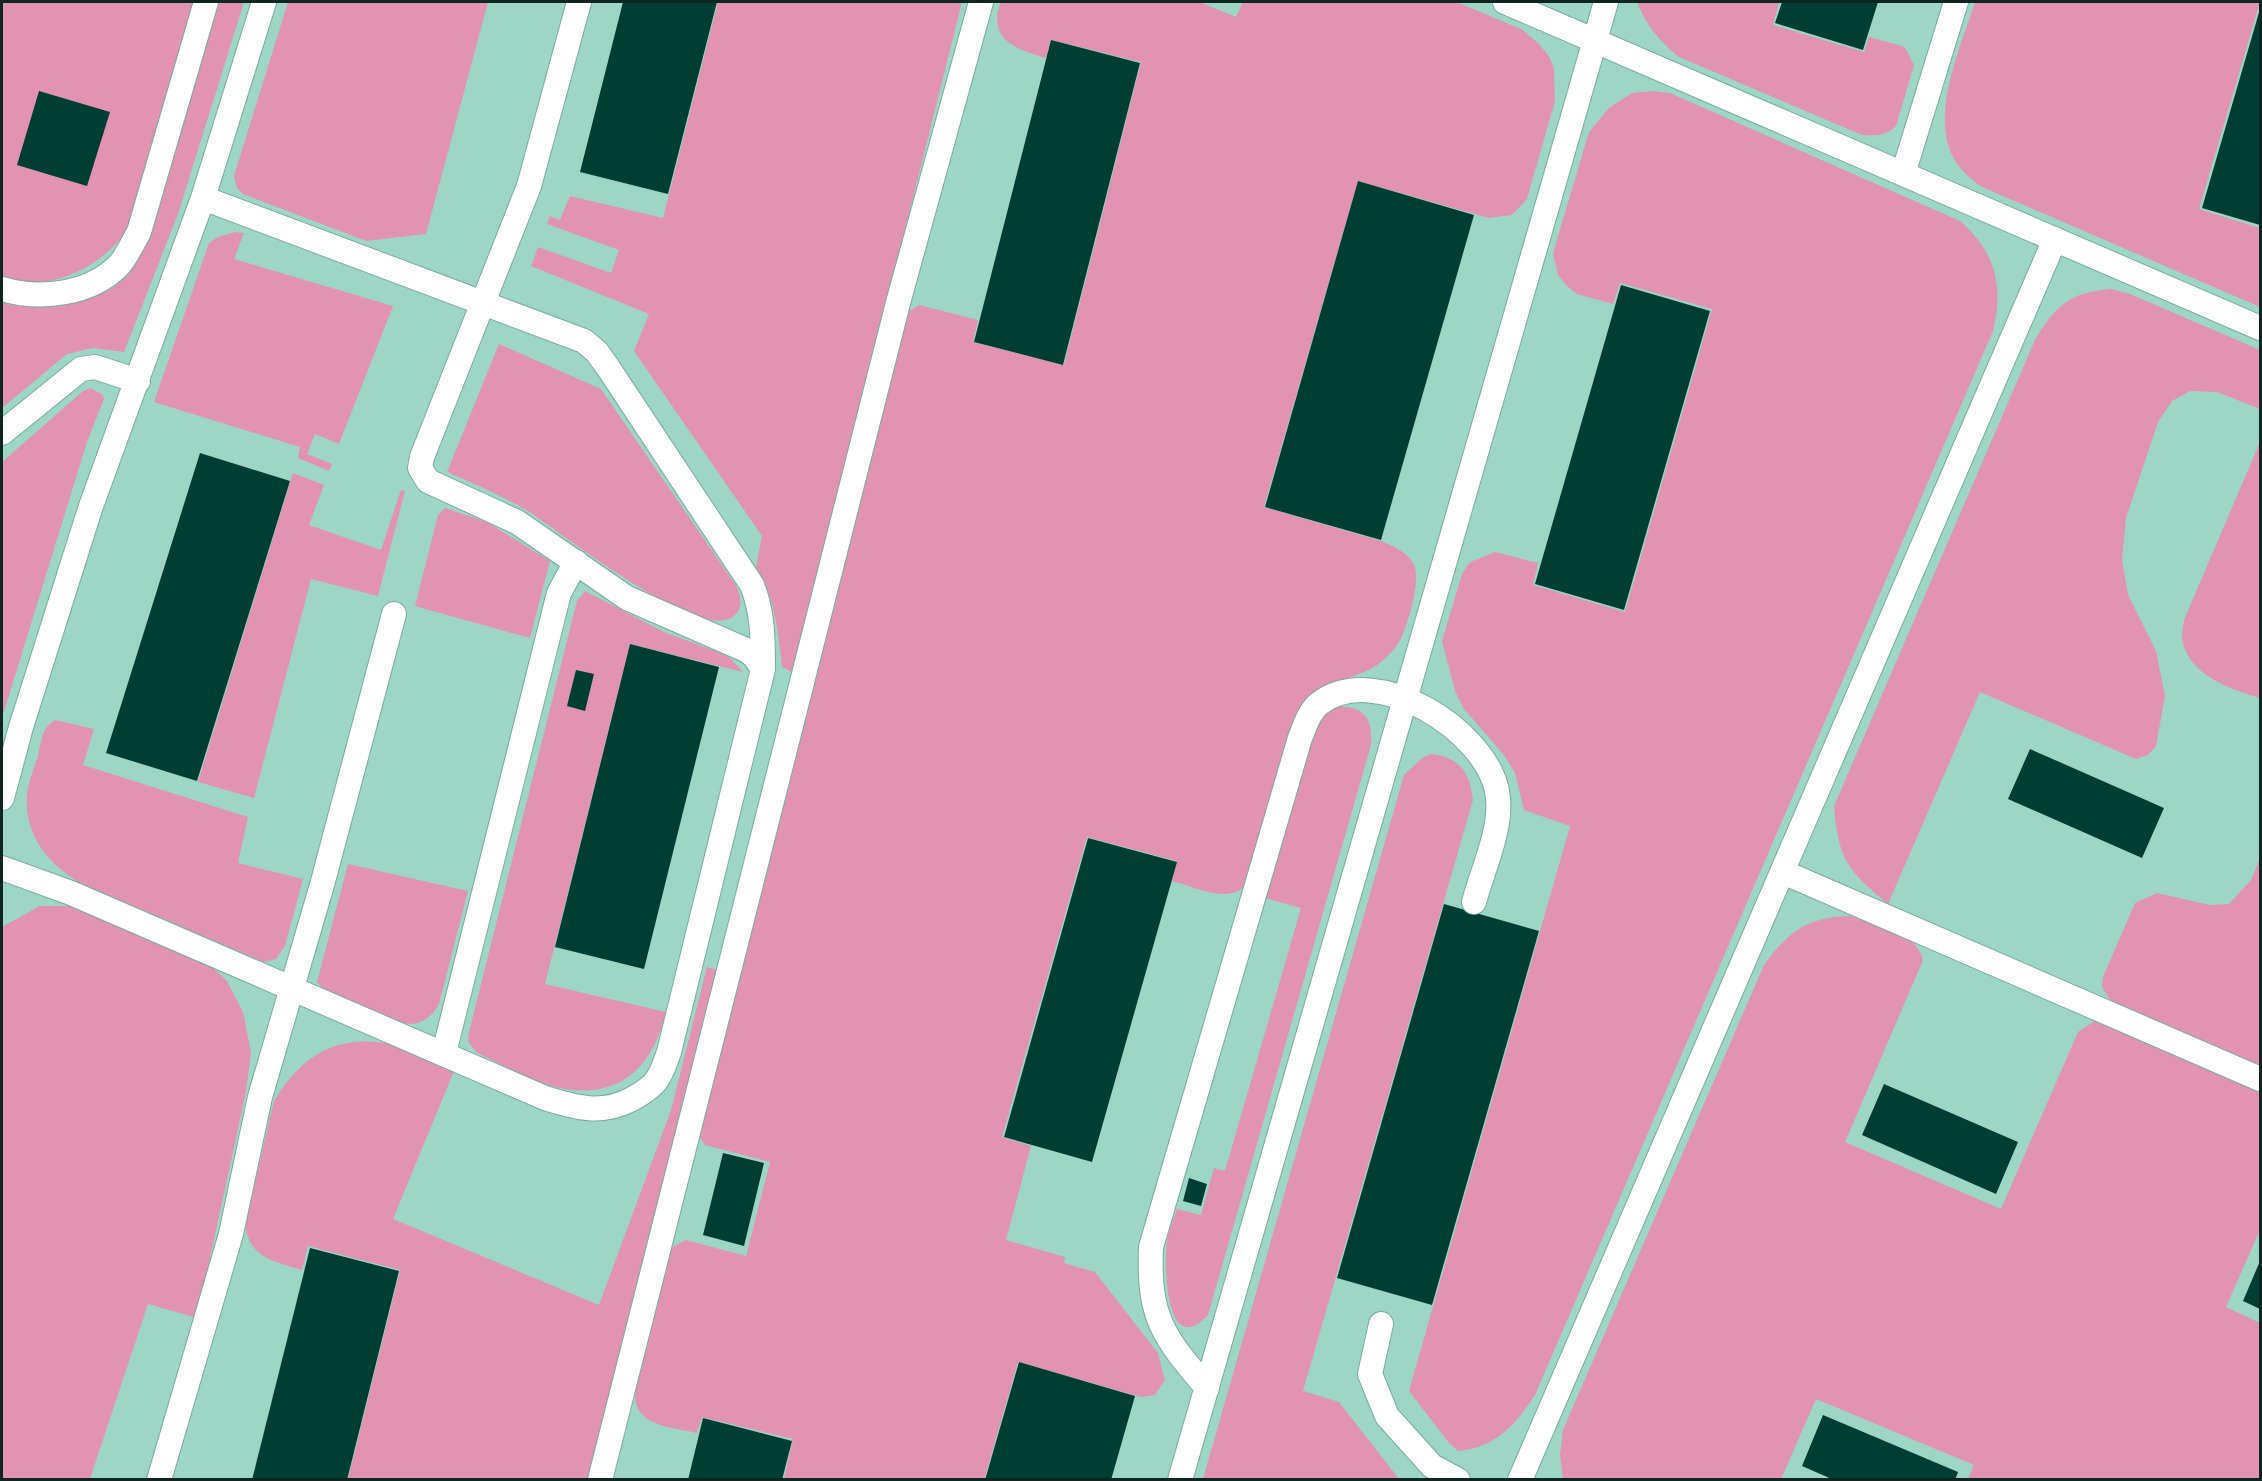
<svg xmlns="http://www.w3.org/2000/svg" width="2262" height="1481" viewBox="0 0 2262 1481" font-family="Karla,sans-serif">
<rect width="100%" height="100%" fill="#9ed6c6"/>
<path fill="#e193b1" d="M2,2H196L128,230C97,270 51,292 2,278Z
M217,2H244L178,214L124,352L93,348L67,354L2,408V301C39,315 104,305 130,272C139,261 143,247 148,234Z
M288,2H488L426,234L366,241L243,194L237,188L234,176Z
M718,2H962L794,673L782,667C778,632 775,596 756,567L762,536L634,351L649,314L531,266L538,247L611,273L619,250L547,224L550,216L560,220L570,196L663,218Z
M1001,2H1200L1236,17L1243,2H1457L1523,30L1540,45L1550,58L1554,69L1555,101L1527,199L1512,215L1489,218L1358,181L1264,507L1381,541C1394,547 1407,551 1414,565C1421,580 1409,620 1402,636C1397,648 1385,660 1374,667C1353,679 1332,680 1311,696L1248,881C1233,907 1196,887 1172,881L1177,861L1087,837L1002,1137L1031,1146L1006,1240L1065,1257L1064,1263L1095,1272L1158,1353L1165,1380L1155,1395L1141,1397L1018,1362L984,1480L784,1479L793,1439L702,1417L697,1433C673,1427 635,1427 635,1395L669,1252L674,1246L686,1240L746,1256L770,1162L705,1145L699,1136L908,312L919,305L978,320L973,342L1064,365L1141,62L1051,40L1046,58C1017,50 986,39 1001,2Z
M1637,2H1779L1773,25L1864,52L1869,37L1902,46L1906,49L1914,65L1896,126C1886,136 1876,136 1862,135L1679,57C1658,40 1647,26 1637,2Z
M1975,2H2260L2199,209L2260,228V307L1982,187C1971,179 1959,169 1953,157C1930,114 1961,46 1975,2Z
M1653,91L1670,93L1960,221C1995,251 2004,286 1993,331L1535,1395C1516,1424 1496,1448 1458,1451L1449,1443L1409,1391L1570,826L1524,810L1515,773L1504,755L1464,709L1455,691L1442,641L1462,574L1470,562L1495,552L1538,563L1533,585L1625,612L1712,309L1620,283L1613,304L1577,294L1567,286L1558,275L1553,253L1589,132L1609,108L1632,93Z
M235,232L244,233L234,259L393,306L339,444L315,434L307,454L332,464L329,471L298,458L300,447L154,402L209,243L218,237Z
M2111,289L2130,294L2260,350V409L2217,392L2190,391L2172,401L2158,422L2126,518L2122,560L2128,595L2156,651L2165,696L2156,746L2148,755L2136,759L1980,692L1888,904C1848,871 1838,859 1834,806L2035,340C2055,306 2070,292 2111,289Z
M499,344L601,389L735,584C740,594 744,604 736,614C706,650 558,529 526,510C501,495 474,484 447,472Z
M91,388L103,395L104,399L87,442L2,718V462L83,391Z
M2260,442V698C2231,689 2193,677 2183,644C2181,637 2183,628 2184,620Z
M293,473L324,485L309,525L381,550L401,490L405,491L378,596L311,579L254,798L198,782Z
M445,508L487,522L550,561L530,638L415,606L438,515Z
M585,591L664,632L718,652L730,658L743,672L630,644L545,984L666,1012C652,1071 615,1103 552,1086C527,1079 501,1064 477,1053L469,1043L468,1036L577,601Z
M1336,706C1364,707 1373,717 1371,745L1208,1315C1165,1361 1164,1264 1167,1240C1169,1229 1174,1219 1177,1209L1201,1215L1214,1168L1225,1171L1301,908L1265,898L1309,741L1325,711Z
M55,720L94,729L83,765L248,817L238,863L303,879L285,946L276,959L264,962L91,888C54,871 24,839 27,796C28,783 34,768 38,756C41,742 42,727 55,720Z
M1431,754C1460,757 1470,773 1473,800L1303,1391L1339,1402L1399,1479H1203L1404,775L1422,758Z
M2260,858V1068L2110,1000L2102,987L2103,977L2135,903L2157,893L2210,905L2229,904L2251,880Z
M348,864L468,891L439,1004C433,1015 423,1024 410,1024C394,1023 344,999 326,992L317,982Z
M40,906H69L208,963L227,981L243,1012L251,1052L246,1092L197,1318L148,1304L90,1479H2V927Z
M1851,916C1876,924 1917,932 1923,960L1845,1142L2001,1209L2078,1032L2096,1020L2260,1089V1230L2226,1307L2260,1323V1479H1968L1974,1465L1816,1399L1781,1479L1563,1480L1560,1455L1563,1430L1764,965C1790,930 1808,917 1851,916Z
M707,967L719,970L590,1479H348L400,1270L308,1246L302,1270C273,1261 249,1258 245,1224L274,1101C300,1058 333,1035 385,1043C408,1047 433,1062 454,1071L393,1219L599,1305L671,1110Z"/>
<path fill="#003e33" d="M623,2H717L668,194L580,172Z
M1782,2H1878L1863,50L1775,23Z
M2260,9V225L2202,208Z
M1051,40L1140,63L1063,365L974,342Z
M39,91L110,112L87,186L17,165Z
M1358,181L1474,215L1381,540L1265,507Z
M1621,285L1710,311L1624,610L1535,584Z
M200,453L290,481L197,781L106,753Z
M630,644L719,667L644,969L555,947Z
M576,670L594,674L585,711L567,706Z
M2030,749L2164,808L2142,858L2008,799Z
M1088,838L1177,862L1092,1162L1004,1137Z
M1444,904L1539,931L1432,1305L1337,1278Z
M1884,1084L2018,1142L1996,1194L1862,1135Z
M723,1153L764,1163L744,1246L703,1235Z
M1189,1178L1207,1184L1201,1206L1183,1201Z
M310,1248L399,1271L347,1480H252Z
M2260,1261V1309L2243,1301Z
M1019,1362L1135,1396L1111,1480H985Z
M1823,1415L1958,1472L1955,1480H1834L1802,1466Z
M703,1418L792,1441L782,1480H688Z"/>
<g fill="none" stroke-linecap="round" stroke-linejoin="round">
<defs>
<path id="service" d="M579,2L529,186L422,457L420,468L428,481L517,522L627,598L746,650L754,656L763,669
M1505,2L2260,328
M1904,171L1956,2
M2,289C40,300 91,295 120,264C128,254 133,242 139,232L206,2
M2,433L81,369L95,367L138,381
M2,798L21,727L91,506L203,198L264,2
M2,868L71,893L545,1098C577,1108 602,1115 632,1099C641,1094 653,1087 658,1078C663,1070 666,1060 669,1052L763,669C763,640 763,612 752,585L609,369L597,352L584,341L203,198
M1783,872L2260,1079
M444,1053L559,593L576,562
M1381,1324L1370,1374L1387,1416L1432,1466L1458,1480
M1207,1388C1163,1336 1148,1318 1151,1247L1300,738C1305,726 1309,711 1320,703C1376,661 1485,730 1497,791C1504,826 1483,868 1474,902
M159,1480L231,1234L260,1097L322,885L394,614
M600,1480L898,303L981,2
M1180,1480L1606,2
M1520,1480L2055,239"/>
</defs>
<use href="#service" stroke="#77ad9f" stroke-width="26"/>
<use href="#service" stroke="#fff" stroke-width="24"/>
</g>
<rect width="2262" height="1481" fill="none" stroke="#0f2520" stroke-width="6"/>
</svg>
